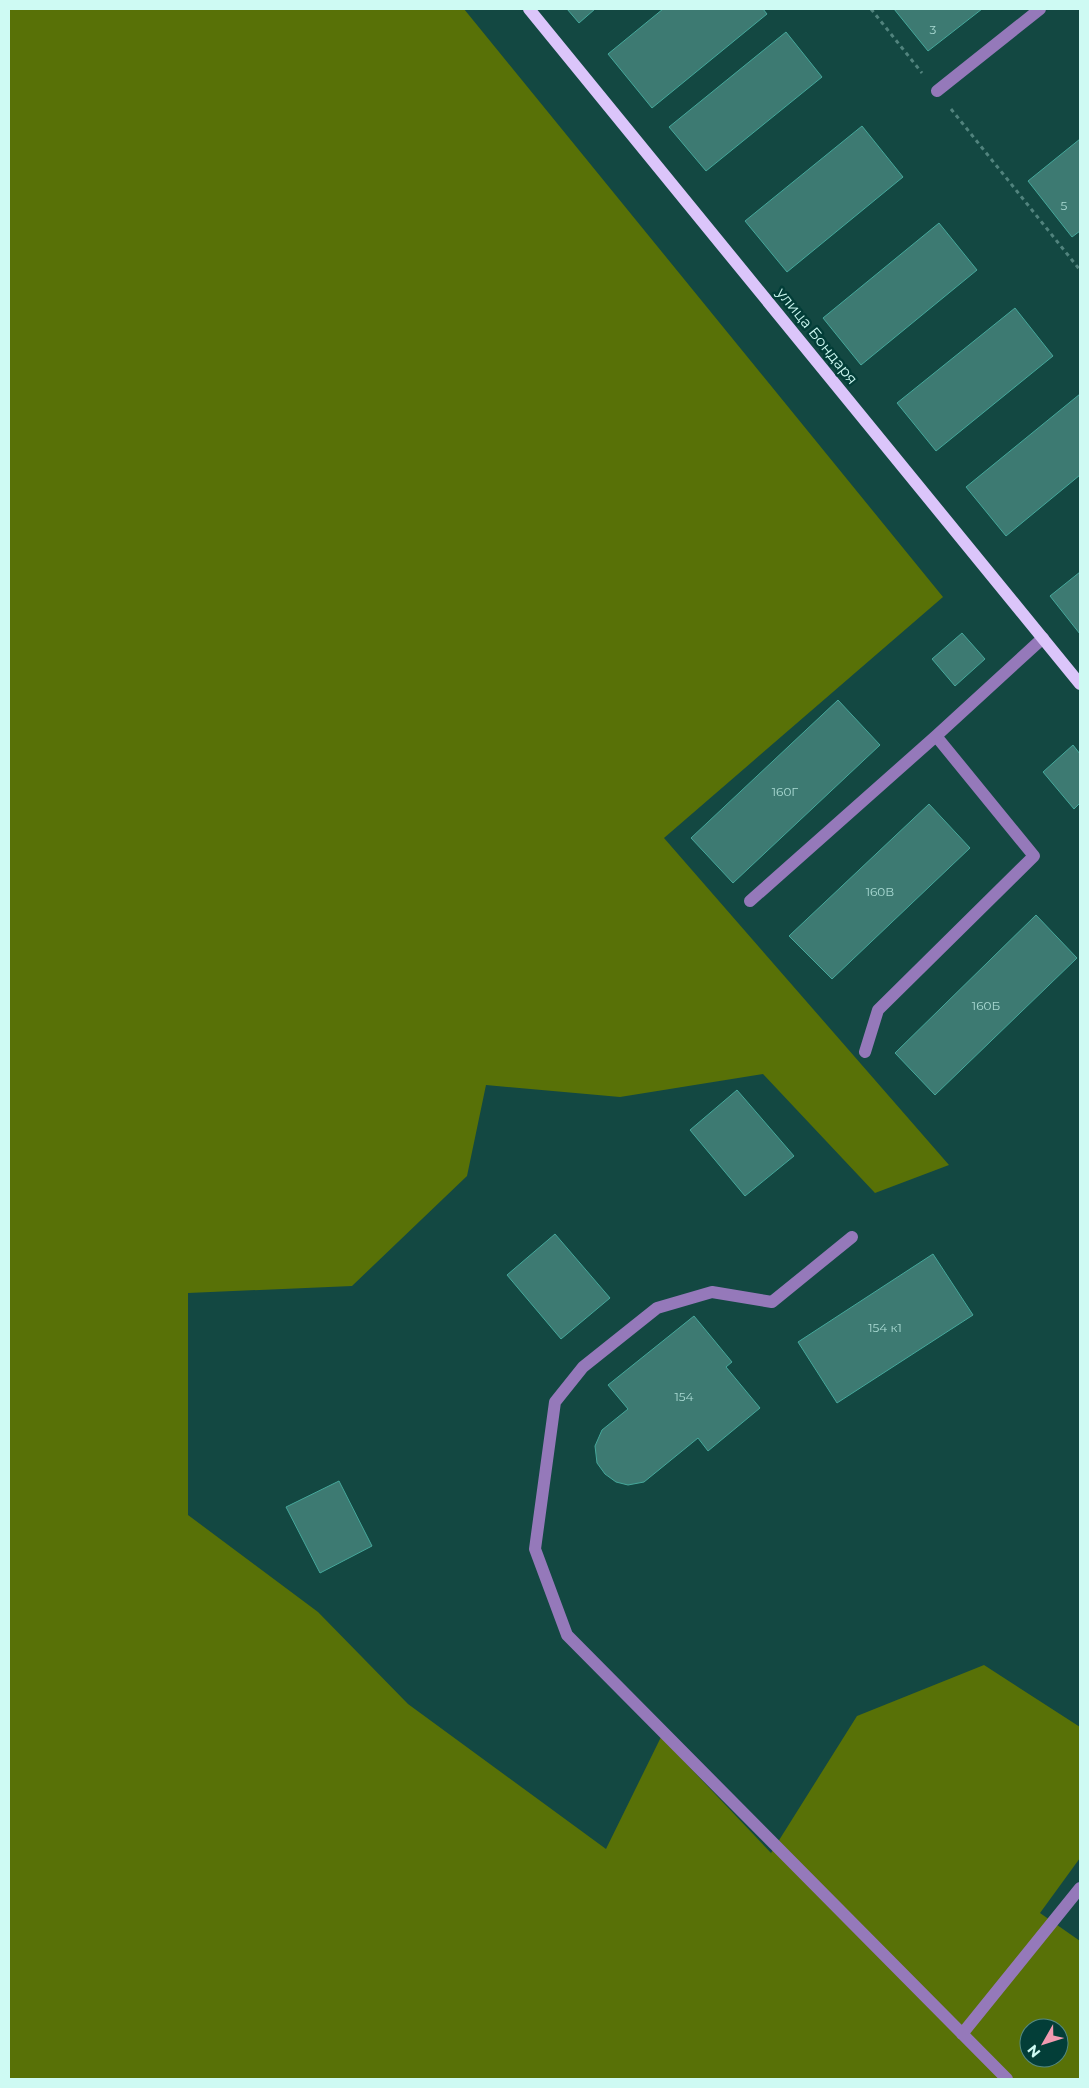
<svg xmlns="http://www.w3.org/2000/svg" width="1089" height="2088" viewBox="0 0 1089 2088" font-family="Montserrat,sans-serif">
<rect width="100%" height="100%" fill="#134842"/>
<path fill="#587107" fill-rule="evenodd" d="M9,9H464L943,597L664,838L949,1165L875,1193L763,1074L620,1097L486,1085L467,1176L352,1286L188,1293V1515L318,1612L408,1704L606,1849L661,1737L771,1853L857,1716L984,1665L1080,1727V1858L1040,1913L1080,1941V2079H9ZM1029,2028H1059V2058H1029Z"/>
<path fill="#3d7a72" stroke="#45a89b" d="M567,9H595L579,23Z
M663,9H763L767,14L652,108L608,54Z
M894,9H982L928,51Z
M786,32L822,77L706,171L669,127Z
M862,126L903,177L787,272L745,221Z
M1080,139V231L1072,237L1028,181Z
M939,223L977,270L861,365L823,318Z
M1015,308L1053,356L936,451L897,403Z
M1080,394V475L1006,536L966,487Z
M1080,572V634L1050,596Z
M962,633L985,659L955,686L932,659Z
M838,700L880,745L733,883L691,838Z
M1073,745L1080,754V803L1074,809L1043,772Z
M929,804L970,848L832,979L789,936Z
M1036,915L1077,958L935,1095L895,1053Z
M737,1090L794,1156L745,1196L690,1130Z
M555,1234L610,1298L561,1339L507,1275Z
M933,1254L973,1315L837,1403L798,1342Z
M694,1316L732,1362L726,1367L760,1408L708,1451L698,1438L644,1482L628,1485L616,1482L605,1474L597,1463L595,1446L602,1430L628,1409L608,1385Z
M339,1481L372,1546L320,1573L286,1507Z"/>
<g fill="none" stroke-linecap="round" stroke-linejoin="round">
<path stroke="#51837d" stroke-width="3" stroke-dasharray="4 4" stroke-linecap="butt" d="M871,9L922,73
M951,109L1080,270"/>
<path stroke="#9579ba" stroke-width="12" d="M937,91L1040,9
M750,901L936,736L1043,638
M865,1052L878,1010L1034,856L936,736
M852,1237L772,1302L712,1292L657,1308L583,1367L555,1402L535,1549L567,1635L1007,2079
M962,2034L1080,1888"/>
<path stroke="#dbc5fa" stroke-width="12" d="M529,9L1080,684"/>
</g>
<g text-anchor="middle" stroke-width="5" stroke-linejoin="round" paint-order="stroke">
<g font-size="12" fill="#aadad3">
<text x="933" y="34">3</text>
<text x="1064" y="210">5</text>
<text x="785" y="796">160Г</text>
<text x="880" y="896">160В</text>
<text x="986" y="1010">160Б</text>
<text x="885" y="1332">154 к1</text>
<text x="684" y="1401">154</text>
</g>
<g font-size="15" fill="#cefaf3" stroke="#033e38">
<text transform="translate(817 336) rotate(51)" y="5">улица Бондаря</text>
</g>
</g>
<rect width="1089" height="2088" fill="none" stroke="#cefaf3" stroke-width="20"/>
<g transform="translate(1044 2043) rotate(231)"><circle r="24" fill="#033e38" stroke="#548983"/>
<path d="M0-4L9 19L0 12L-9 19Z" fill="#f29ab0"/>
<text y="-8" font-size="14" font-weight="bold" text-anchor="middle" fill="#cefaf3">N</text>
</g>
</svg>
